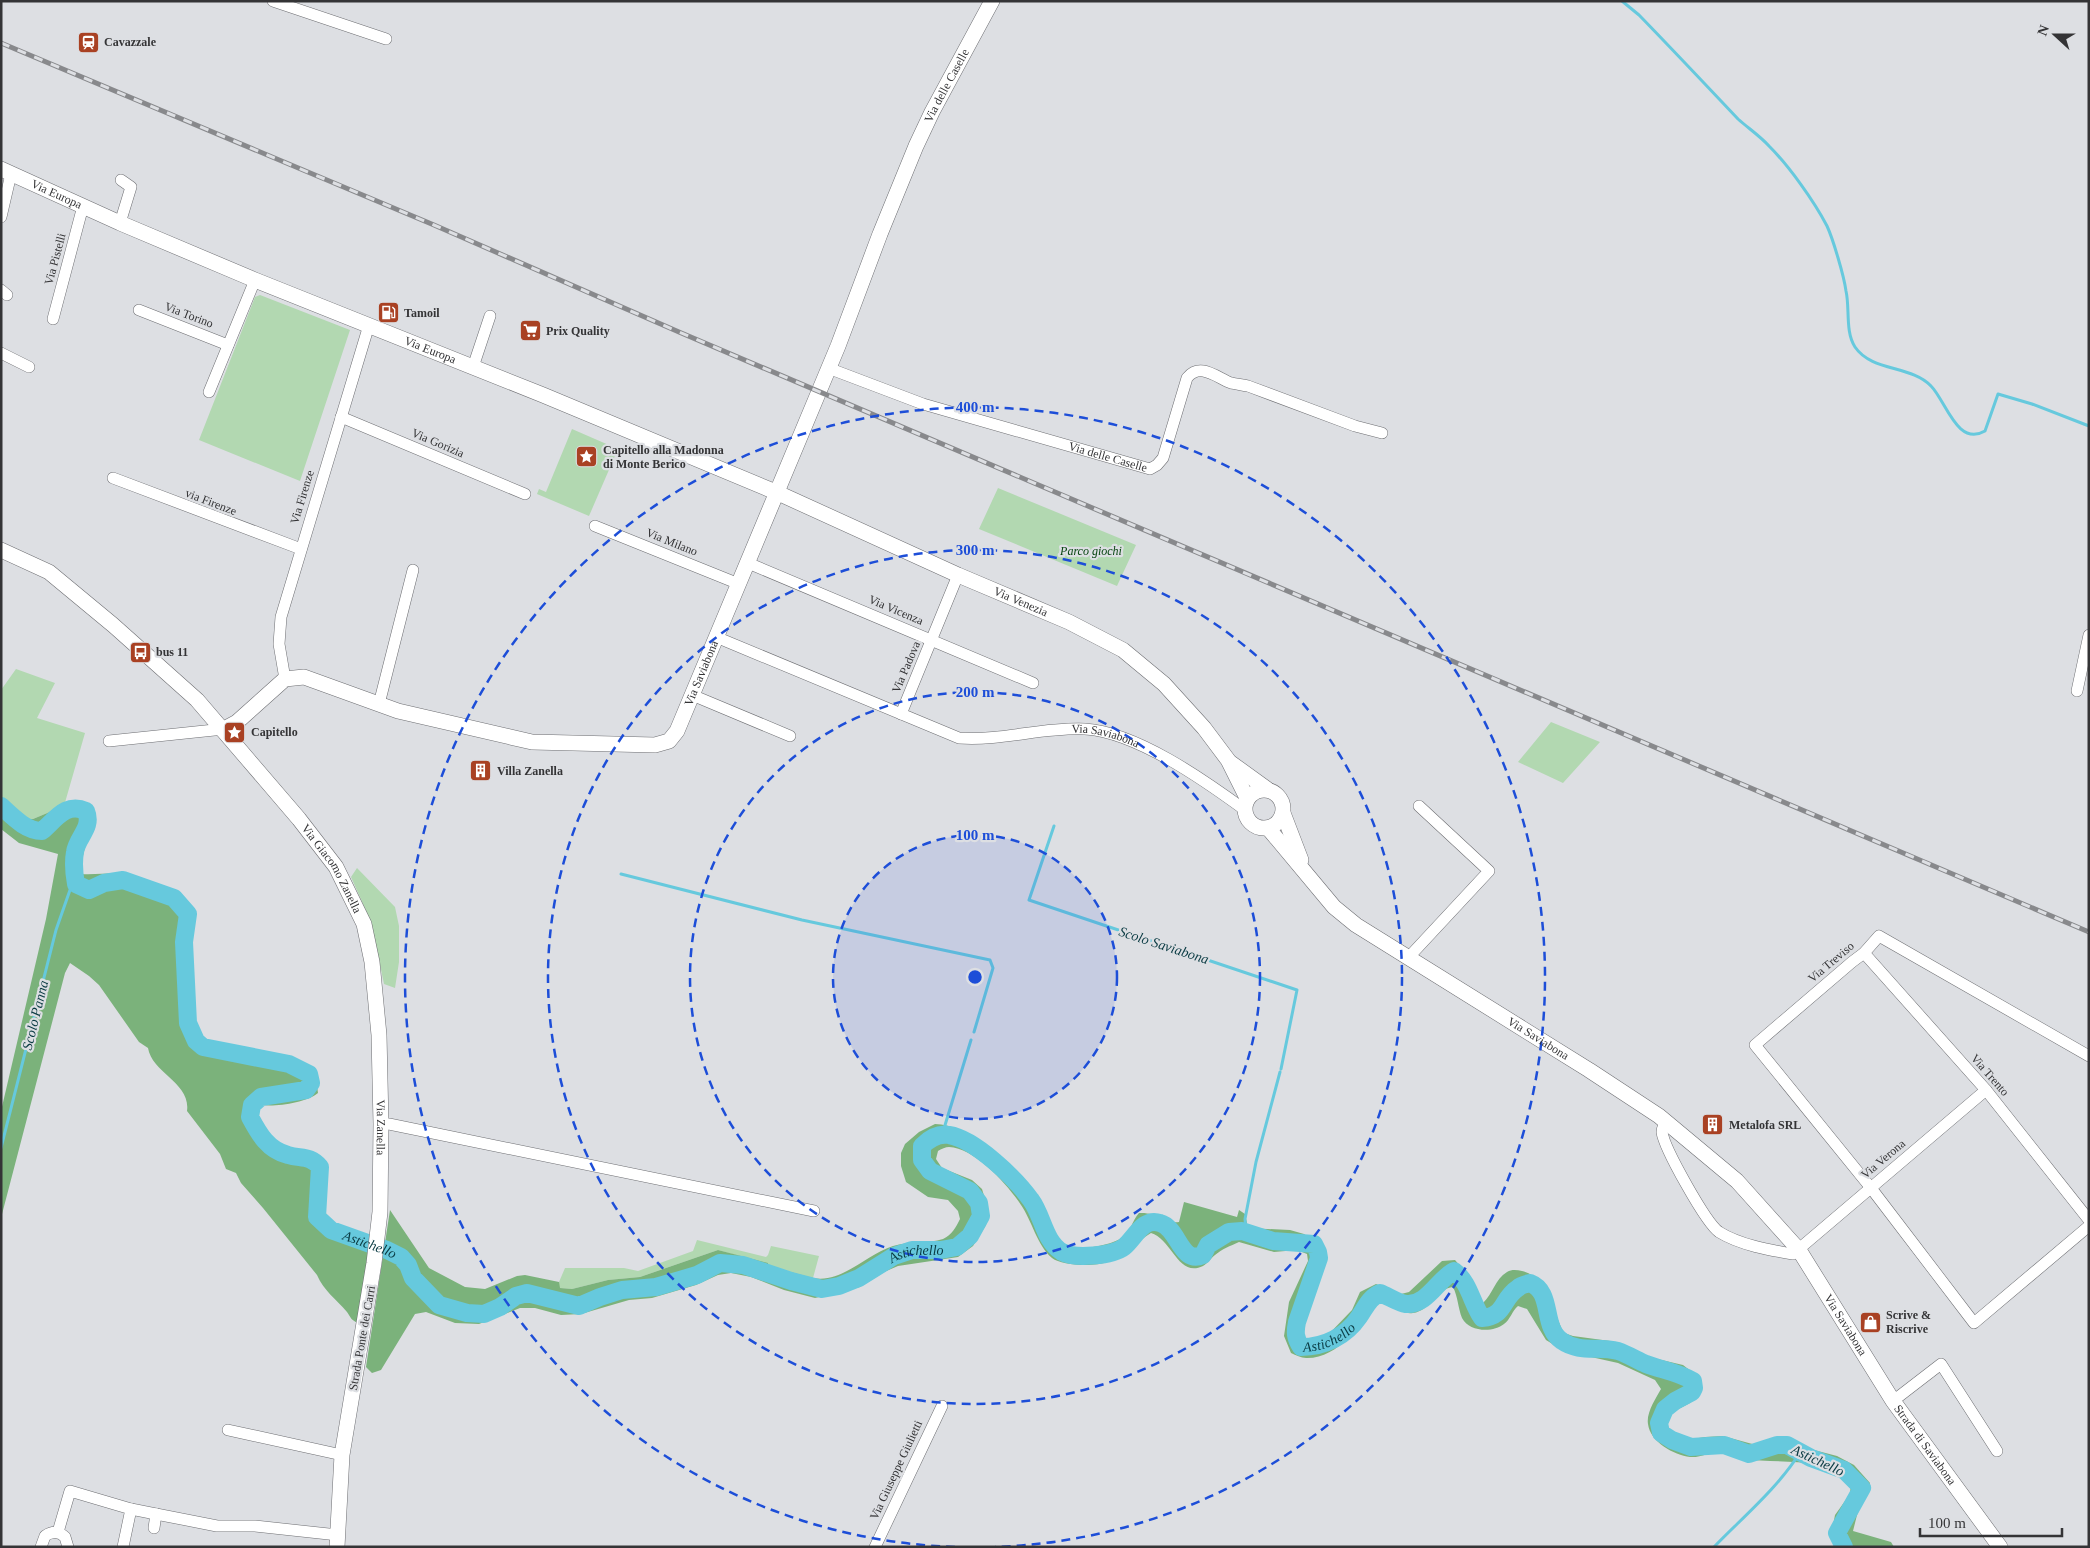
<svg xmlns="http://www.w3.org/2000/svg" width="2090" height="1548" viewBox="0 0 2090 1548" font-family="Georgia,serif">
<rect width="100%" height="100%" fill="#dddfe3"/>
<path fill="#b2d8b1" d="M260,295L350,330L300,481L199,440L255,297Z
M572,429L618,449L589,516L537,494L539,489L546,492Z
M998,488L1136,545L1117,586L979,529Z
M16,669L55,683L37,718L85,733L64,806L33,819H21L1,801V690Z
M1551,722L1600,742L1563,783L1518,762Z
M357,868L395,907L399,926V962L395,988L384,984L371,922L351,877Z
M697,1240L766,1257L768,1255L771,1246L819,1256L813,1278L768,1266V1264L718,1250L640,1277L608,1280L572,1289L559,1288V1282L565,1268H624L638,1271L693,1251Z"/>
<path fill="#7bb27b" d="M1,801L22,819H33L64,806L94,810L81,864V874C96,875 113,872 127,874C145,877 189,895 192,915C194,925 188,936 187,946C186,969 186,1021 200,1039C226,1047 291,1052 309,1069C316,1076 317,1084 318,1093C306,1103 276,1107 261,1105L253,1114L266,1133L284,1149L323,1160C331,1174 326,1176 324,1189C317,1226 345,1227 372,1237L358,1323C351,1320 351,1318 347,1312C336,1299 324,1291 317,1275L263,1208L241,1183L236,1173L226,1169L220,1154L187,1111C191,1083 152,1073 148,1048L139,1042L99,985L89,976L70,963L65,973L1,1218V1111L46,919L58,854L19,843L1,829Z
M935,1124C969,1125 996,1156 1018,1179C1025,1186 1035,1193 1039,1201C1047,1213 1045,1230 1054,1241C1065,1254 1110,1247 1123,1237C1131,1231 1132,1221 1139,1213C1159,1212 1163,1224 1179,1222L1184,1202L1237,1217L1239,1210L1245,1214L1248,1228L1290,1230L1304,1234L1324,1247L1296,1329L1298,1337L1306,1344L1314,1343L1326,1337L1352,1310L1360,1292L1376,1284L1401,1294L1409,1292L1442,1261L1455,1260L1469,1276L1479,1299L1483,1303C1493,1294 1495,1279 1507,1272C1512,1269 1517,1270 1522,1271C1549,1277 1553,1313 1564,1333L1573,1336L1610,1341L1625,1350L1636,1354L1683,1365L1696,1375L1699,1395L1690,1403L1669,1414L1664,1428L1686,1440L1705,1437L1723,1436L1756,1445L1775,1439L1787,1440L1814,1450L1837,1456L1854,1465L1870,1483L1857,1515L1853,1531L1891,1542L1894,1547H1837L1831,1536L1835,1515L1850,1494L1851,1483C1825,1455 1776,1464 1742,1459C1735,1458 1727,1452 1720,1452C1710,1452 1700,1458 1690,1457C1674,1455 1650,1442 1648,1424C1646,1413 1656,1398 1661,1389L1655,1380L1618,1363L1564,1351L1546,1340L1527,1309L1518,1306C1512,1311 1510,1320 1504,1324C1493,1333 1469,1332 1462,1318C1458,1308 1458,1297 1453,1287C1438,1288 1430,1311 1413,1313C1401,1315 1391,1304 1379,1303C1361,1324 1338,1359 1306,1358C1301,1358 1296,1355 1291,1353L1284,1336L1289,1302L1308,1261L1307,1254L1297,1250L1274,1252L1239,1242C1230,1246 1222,1249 1215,1255C1211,1258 1207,1264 1203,1266C1178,1278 1172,1239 1151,1233C1135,1243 1125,1256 1107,1262C1095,1267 1062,1266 1052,1258C1037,1245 1032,1221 1021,1205C1008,1185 975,1148 949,1147C946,1147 941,1149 938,1151L936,1159L942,1168L972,1180L982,1189L988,1209L986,1225L973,1246L958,1257L898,1266L884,1272L860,1287L815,1298L784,1290L751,1277L731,1273L718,1275L696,1285L652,1298L629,1300L581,1314L561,1315L535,1308H520L479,1324L455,1323L426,1312L415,1314L381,1370L372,1373L366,1367L390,1210L429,1268L465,1287L485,1289L517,1276L525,1275L559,1282L560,1288L572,1289L608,1280L640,1277L718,1250L768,1263V1266L813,1278C841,1284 867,1254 893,1246C909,1241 928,1244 943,1239C952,1235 956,1227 960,1219L958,1211L948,1200L928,1197L906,1182L901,1166V1153L905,1144L919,1132Z"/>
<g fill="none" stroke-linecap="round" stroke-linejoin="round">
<path stroke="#66c9dd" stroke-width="3" d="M1622,1L1639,15C1672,49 1705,84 1738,119C1748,128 1760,136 1769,146C1789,166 1814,201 1827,226C1833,239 1844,276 1846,291C1850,308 1845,332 1855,347C1872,372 1911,365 1931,386C1946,401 1957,447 1985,431L1998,394L2032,404L2089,426
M1054,826L1029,900L1297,990L1281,1069
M621,874L802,920L990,960L993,968L974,1032
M942,1135L971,1040
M1,1148L56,930L70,890L76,884
M1246,1232L1245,1219L1256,1162L1280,1072
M1714,1547C1744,1516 1778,1488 1801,1451"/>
<path stroke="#66c9dd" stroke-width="18" id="s1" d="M1,806C13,817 26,831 42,831C56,819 66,802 86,811C93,828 77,837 75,852C73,863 74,873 76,884L89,890L104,883L123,880L174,898L188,914L184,942L188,1023L196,1041L203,1047L289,1064L309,1074L311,1083L306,1090L261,1097L252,1105L250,1117C259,1134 268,1150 288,1155C301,1159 310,1155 320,1167L317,1217L331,1230L387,1250L401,1257L408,1265L413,1278L439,1305L467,1313L484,1314L500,1307L516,1296L527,1293L579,1306L600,1297L622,1290L656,1287L697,1275L720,1263L743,1265L791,1281L822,1289L839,1286L859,1278L894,1256L912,1250H941L957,1247L970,1236L981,1216L979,1203L970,1191L930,1171L922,1160V1146C929,1139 938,1133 949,1135C975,1139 1016,1179 1031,1200C1043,1216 1044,1241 1062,1252C1075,1259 1112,1256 1124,1247C1135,1238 1143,1217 1160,1223C1179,1228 1180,1265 1203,1255L1208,1245L1229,1232L1242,1231L1273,1241L1314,1244L1318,1252L1319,1258L1297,1322C1295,1332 1295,1338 1301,1347C1325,1347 1346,1336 1359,1317C1366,1307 1369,1298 1380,1293C1388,1296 1398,1303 1406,1304C1427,1306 1438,1279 1454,1271C1470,1283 1471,1302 1482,1318C1506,1316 1501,1299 1518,1288C1521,1285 1526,1284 1530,1283C1554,1292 1541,1327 1562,1341C1579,1353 1598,1346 1618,1351C1627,1354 1637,1360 1646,1364C1662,1370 1678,1372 1693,1381L1694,1388L1692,1392L1675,1401L1665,1409L1659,1423L1661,1433L1672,1440L1691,1447L1724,1445L1749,1454L1777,1445H1787L1811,1458L1844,1470L1862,1488L1837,1533L1844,1547"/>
<defs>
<g id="street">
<path d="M273,1L386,39"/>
<path d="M1,217L11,174"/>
<path d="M120,223L131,187L121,180"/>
<path d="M1,290L7,295"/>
<path d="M139,310L228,345"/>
<path d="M53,319L83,206"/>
<path d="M1,353L29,367"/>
<path d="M473,367L490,316"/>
<path id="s2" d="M828,368L923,404L1150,469L1157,465L1163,458L1187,378C1200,362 1216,377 1231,383C1237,384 1242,385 1248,386L1355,426L1382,433"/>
<path d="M209,392L255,280"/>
<path d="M341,417L525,494"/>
<path d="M113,478L301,549"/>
<path d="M595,526L739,584"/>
<path d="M748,563L1033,683"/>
<path id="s3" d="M716,637L959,738C1003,741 1043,727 1085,729C1136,732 1204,780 1245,810"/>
<path d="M285,679L279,644L281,617L369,325"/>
<path d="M2077,691L2089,635"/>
<path d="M692,695L790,736"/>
<path d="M379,704L413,570"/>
<path d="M901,714L958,575"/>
<path d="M109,741L224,729"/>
<path d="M1864,953L1986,1090L2089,1220"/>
<path d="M1408,958L1489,871L1419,806"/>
<path d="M2089,1056L1879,936L1864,953L1852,962L1755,1045L1871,1188L1974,1323L2089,1226"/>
<path d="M1667,1122C1664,1125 1662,1128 1662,1132C1664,1148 1706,1223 1719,1232C1740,1245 1769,1250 1793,1254L1986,1090"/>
<path d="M381,1124H389L814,1211"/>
<path d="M1893,1401L1941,1364L1997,1451"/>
<path d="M228,1430L342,1455"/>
<path d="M131,1509L156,1514L154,1528"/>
<path d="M156,1514L217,1526H255L338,1535"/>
<path d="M58,1532L70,1491L131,1509L123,1547"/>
<path d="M41,1547L45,1536C52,1531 59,1531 65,1537L68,1547"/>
<path d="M875,1547L942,1406"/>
</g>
<g id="secondary">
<path id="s4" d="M1,169L120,223L255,280L543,395L778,493L958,575L1069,622L1123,650L1164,684L1204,728L1228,760L1247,798"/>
<path id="s5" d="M1,550L49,572L113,625L197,700L299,819L336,867L364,924L372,962L379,1035L381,1124L380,1212L374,1263L342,1455L337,1547"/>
<path id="s6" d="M224,729L237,722L285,679L304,677L398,711L532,742L655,745L669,741L677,731L838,346L880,234L916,146L932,112L992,1"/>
<path d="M1231,763L1267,789"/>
<circle cx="1264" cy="809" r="19"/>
<path d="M1283,813L1301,860"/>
<path id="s7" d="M1268,828L1334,907L1356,925L1589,1070L1659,1116L1737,1181L1799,1250L1893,1401L2000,1547"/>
</g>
</defs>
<use href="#street" stroke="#6d6e72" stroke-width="12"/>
<use href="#secondary" stroke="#6d6e72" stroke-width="16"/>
<use href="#street" stroke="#fff" stroke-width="11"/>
<use href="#secondary" stroke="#fff" stroke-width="15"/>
<defs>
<path id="rail" d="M1,43L434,225L679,332L2089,932"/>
</defs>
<use href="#rail" stroke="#88898c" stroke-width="5"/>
<use href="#rail" stroke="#dddfe3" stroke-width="3" stroke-dasharray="9" stroke-linecap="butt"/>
</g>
<circle cx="975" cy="977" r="142" fill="#1d4ed8" fill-opacity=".12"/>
<g fill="none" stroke="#1d4ed8" stroke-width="2.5" stroke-dasharray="9 6">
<circle cx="975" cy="977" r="142"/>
<circle cx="975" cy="977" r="285"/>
<circle cx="975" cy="977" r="427"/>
<path d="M955 1547A570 570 0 1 1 995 1547"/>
</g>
<defs>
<symbol id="station-square" viewBox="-11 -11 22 22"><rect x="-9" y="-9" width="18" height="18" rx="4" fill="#a94123" stroke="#dddfe3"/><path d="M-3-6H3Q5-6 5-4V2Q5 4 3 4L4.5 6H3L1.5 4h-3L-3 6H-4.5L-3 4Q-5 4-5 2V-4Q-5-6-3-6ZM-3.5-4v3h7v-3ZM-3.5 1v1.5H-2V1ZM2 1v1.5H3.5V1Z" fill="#fff"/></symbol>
<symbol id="fuel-square" viewBox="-11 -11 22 22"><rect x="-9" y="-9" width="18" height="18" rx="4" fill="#a94123" stroke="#dddfe3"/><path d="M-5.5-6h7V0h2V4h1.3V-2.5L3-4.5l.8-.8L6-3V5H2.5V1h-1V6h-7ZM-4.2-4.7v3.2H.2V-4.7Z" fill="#fff"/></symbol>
<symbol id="supermarket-square" viewBox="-11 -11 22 22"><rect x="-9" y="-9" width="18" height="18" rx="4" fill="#a94123" stroke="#dddfe3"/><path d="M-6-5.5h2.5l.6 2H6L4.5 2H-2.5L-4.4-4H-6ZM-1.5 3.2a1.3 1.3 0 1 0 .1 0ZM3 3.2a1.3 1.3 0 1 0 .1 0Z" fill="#fff"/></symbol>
<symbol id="sight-square" viewBox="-11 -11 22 22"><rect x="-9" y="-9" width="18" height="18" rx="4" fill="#a94123" stroke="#dddfe3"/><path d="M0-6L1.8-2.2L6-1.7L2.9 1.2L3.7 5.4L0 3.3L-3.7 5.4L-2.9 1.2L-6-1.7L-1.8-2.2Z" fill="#fff"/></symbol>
<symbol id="bus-square" viewBox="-11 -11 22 22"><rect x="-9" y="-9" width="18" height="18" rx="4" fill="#a94123" stroke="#dddfe3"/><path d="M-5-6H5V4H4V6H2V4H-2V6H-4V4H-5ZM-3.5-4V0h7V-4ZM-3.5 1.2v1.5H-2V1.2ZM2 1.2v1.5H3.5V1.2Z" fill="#fff"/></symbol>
<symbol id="building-square" viewBox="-11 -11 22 22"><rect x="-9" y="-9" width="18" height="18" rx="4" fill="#a94123" stroke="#dddfe3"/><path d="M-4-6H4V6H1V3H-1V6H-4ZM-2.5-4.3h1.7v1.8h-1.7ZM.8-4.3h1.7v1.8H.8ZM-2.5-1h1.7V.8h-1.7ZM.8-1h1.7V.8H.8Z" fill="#fff"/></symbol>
<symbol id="shop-square" viewBox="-11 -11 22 22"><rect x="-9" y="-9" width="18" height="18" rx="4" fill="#a94123" stroke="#dddfe3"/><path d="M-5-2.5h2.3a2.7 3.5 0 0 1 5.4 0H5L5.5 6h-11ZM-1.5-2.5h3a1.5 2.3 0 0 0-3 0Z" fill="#fff"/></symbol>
</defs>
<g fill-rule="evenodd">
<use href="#station-square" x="76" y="30" width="25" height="25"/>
<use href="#fuel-square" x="376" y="300" width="25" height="25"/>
<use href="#supermarket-square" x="518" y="318" width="25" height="25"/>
<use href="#sight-square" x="574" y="444" width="25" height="25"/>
<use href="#bus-square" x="128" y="640" width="25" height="25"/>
<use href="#sight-square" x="222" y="720" width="25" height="25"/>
<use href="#building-square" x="468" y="758" width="25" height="25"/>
<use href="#building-square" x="1700" y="1112" width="25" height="25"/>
<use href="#shop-square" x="1858" y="1310" width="25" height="25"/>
</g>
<g text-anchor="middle" stroke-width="4.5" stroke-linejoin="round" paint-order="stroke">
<g font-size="12" font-weight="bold" fill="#343436" stroke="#dddfe3" text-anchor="start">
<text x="104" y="46">Cavazzale</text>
<text x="404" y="317">Tamoil</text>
<text x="546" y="335">Prix Quality</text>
<text x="603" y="454">Capitello alla Madonna<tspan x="603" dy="14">di Monte Berico</tspan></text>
<text x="156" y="656">bus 11</text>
<text x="251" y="736">Capitello</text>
<text x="497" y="775">Villa Zanella</text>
<text x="1729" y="1129">Metalofa SRL</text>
<text x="1886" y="1319">Scrive &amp;<tspan x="1886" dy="14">Riscrive</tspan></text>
</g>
<g font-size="12" fill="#343436" stroke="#dddfe3">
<text dy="4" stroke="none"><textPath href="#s6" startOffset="1186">Via delle Caselle</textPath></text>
<text dy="4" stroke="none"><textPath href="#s4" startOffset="61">Via Europa</textPath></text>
<text transform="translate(55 259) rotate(-75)" y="4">Via Pistelli</text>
<text transform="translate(189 315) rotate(21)" y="4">Via Torino</text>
<text dy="4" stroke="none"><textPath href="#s4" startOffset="466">Via Europa</textPath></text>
<text transform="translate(438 443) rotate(23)" y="4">Via Gorizia</text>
<text dy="4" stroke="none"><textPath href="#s2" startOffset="294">Via delle Caselle</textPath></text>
<text transform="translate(302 497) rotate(-73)" y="4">Via Firenze</text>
<text transform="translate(211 502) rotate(21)" y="4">via Firenze</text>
<text transform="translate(672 542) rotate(22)" y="4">Via Milano</text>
<text dy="4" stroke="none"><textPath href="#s4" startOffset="1108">Via Venezia</textPath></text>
<text transform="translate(896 610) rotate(23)" y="4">Via Vicenza</text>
<text transform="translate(906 667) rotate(-67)" y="4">Via Padova</text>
<text dy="4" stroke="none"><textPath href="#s6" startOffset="549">Via Saviabona</textPath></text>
<text dy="4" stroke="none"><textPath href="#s3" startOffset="411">Via Saviabona</textPath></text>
<text dy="4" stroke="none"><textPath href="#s5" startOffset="465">Via Giacomo Zanella</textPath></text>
<text transform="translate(1831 962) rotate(-40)" y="4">Via Treviso</text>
<text dy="4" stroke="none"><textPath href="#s7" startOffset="346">Via Saviabona</textPath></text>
<text transform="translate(1990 1075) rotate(49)" y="4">Via Trento</text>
<text dy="4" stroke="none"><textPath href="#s5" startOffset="734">Via Zanella</textPath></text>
<text transform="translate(1883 1159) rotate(-40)" y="4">Via Verona</text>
<text dy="4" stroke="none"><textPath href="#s7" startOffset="772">Via Saviabona</textPath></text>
<text transform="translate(362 1338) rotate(-80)" y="4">Strada Ponte dei Carri</text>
<text dy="4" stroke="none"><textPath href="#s7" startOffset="916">Strada di Saviabona</textPath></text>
<text transform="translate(896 1470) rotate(-65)" y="4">Via Giuseppe Giulietti</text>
</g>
<g font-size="12" font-style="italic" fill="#06440f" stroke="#dddfe3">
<text x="1091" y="555">Parco giochi</text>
</g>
<g font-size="14" font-style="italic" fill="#093a42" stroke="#dddfe3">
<text transform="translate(1164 945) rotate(18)" y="5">Scolo Saviabona</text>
<text transform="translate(35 1015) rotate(-76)" y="5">Scolo Panna</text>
<text dy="5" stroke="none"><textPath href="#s1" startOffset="840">Astichello</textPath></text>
<text dy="5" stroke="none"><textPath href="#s1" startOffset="1441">Astichello</textPath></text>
<text dy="5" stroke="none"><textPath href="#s1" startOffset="2251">Astichello</textPath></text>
<text transform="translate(1818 1460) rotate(25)" y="5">Astichello</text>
</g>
</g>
<circle cx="975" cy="977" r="8" fill="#1d4ed8" stroke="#dddfe3" stroke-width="2.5"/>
<g font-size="15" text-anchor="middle" font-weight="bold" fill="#1d4ed8" stroke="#dddfe3" stroke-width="4.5" stroke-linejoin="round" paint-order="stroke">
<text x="975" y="412">400 m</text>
<text x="975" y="555">300 m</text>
<text x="975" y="697">200 m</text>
<text x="975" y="840">100 m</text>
</g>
<rect width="2090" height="1548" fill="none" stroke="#343436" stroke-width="5"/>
<g transform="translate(2055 35) rotate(291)" stroke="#dddfe3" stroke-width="4" paint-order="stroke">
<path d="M0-4L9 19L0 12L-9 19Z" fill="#343436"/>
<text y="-8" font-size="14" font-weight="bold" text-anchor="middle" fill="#343436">N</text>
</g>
<path d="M1920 1528v8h142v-8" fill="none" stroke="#343436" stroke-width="2.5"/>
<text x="1928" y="1528" font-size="15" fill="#343436" stroke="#dddfe3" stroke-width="4" paint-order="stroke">100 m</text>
</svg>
